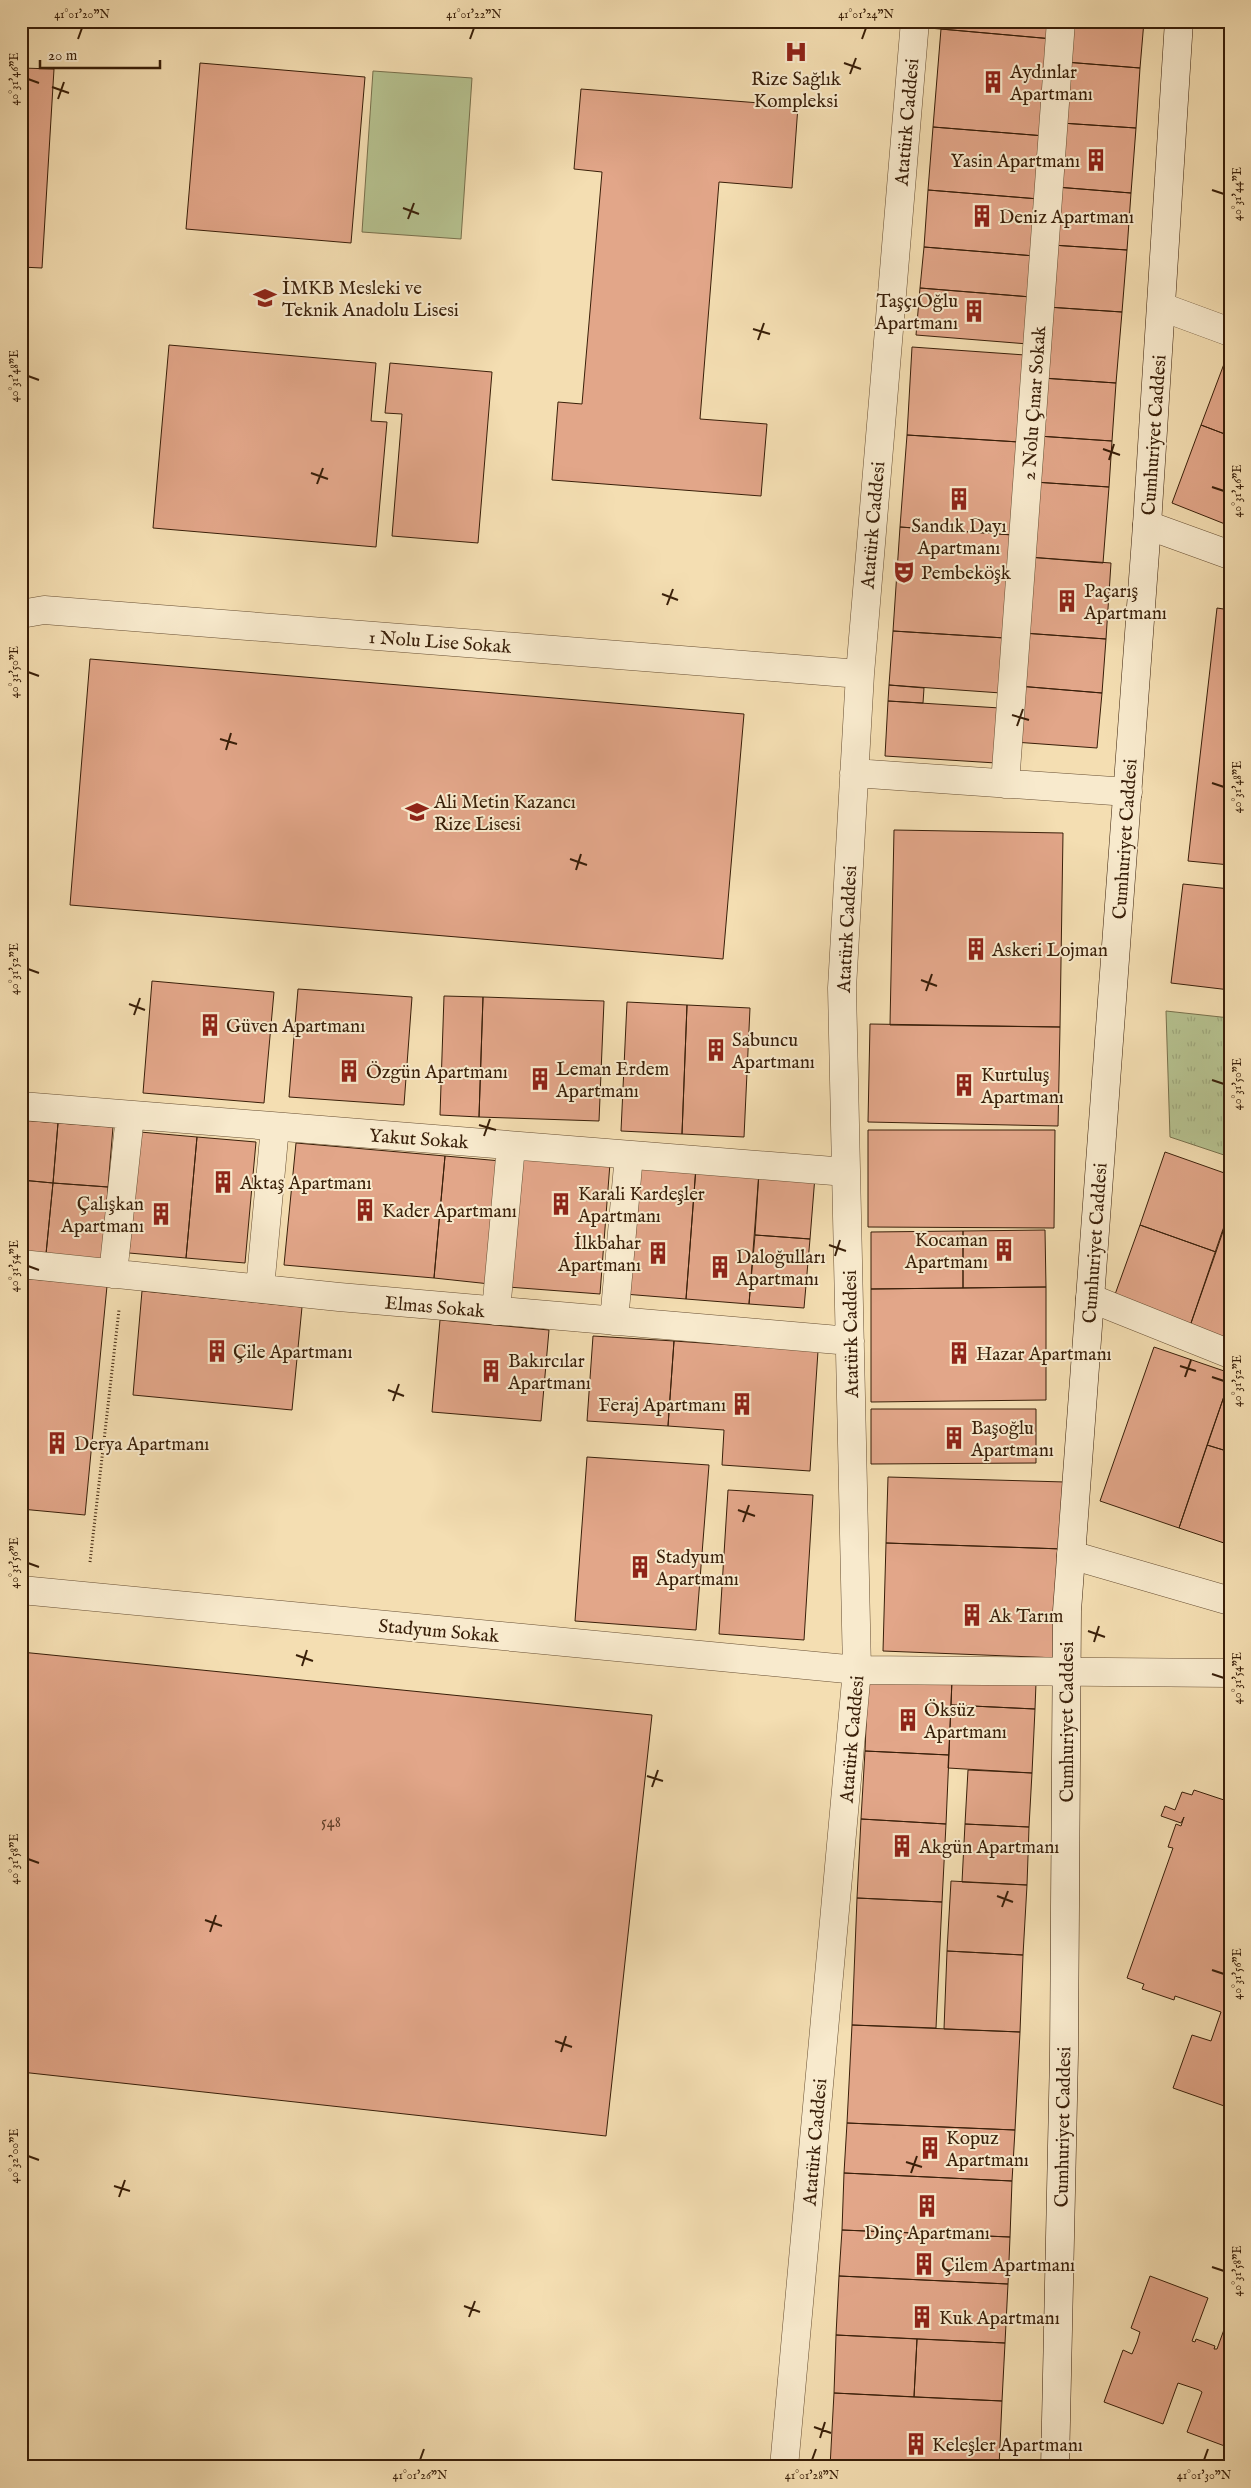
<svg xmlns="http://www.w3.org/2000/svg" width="1251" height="2488" viewBox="0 0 1251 2488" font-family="'IM FELL English',serif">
<defs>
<pattern id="park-tufts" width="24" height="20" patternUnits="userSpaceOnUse" patternTransform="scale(1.25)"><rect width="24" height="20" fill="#b6c290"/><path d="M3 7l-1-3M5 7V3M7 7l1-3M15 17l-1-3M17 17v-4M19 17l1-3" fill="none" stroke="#9da67b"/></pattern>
</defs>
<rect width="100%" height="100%" fill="#f4deb2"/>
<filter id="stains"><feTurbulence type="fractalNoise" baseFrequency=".004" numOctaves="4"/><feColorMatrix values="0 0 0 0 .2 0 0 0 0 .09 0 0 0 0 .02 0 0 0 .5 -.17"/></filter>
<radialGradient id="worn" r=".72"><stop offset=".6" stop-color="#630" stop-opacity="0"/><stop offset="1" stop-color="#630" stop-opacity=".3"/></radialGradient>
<path fill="#b6c290" stroke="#78704c" d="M373,71L472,78L461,239L362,232Z
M21,748H26L23,919H21Z"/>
<path fill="url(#park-tufts)" stroke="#78704c" d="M1166,1011L1230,1018V1157L1170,1137Z"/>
<path fill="#e2a689" stroke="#391f09" d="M930,21H1054L1053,39L929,28Z
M1069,21H1144L1140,68L1065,62Z
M941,29L1053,39L1045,136L933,127Z
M1065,62L1140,68L1136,128L1061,123Z
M200,63L365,77L351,243L186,229Z
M21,68L54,69L42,268L21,267Z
M581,89L798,106L792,188L719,182L700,419L767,424L761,496L552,480L558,402L582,404L602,172L574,169Z
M1061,123L1136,128L1131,193L1056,187Z
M933,127L1045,136L1039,199L928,190Z
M1056,187L1131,193L1127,250L1052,245Z
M928,190L1039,199L1035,256L924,247Z
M1052,245L1127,250L1122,312L1047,307Z
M924,247L1035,256L1031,297L920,288Z
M920,288L1031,297L1028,344L916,335Z
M1047,307L1122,312L1116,383L1042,378Z
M169,345L376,363L371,421L387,422L376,547L153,528Z
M912,347L1025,355L1019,442L907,435Z
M1227,356H1230V436L1201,425Z
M390,363L492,372L478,543L392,536L402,414L385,413Z
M1042,378L1116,383L1112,441L1038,436Z
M1201,425L1230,436V526L1172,503Z
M907,435L1019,442L1013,535L900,527Z
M1038,436L1112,441L1109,487L1034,482Z
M1034,482L1109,487L1103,563L1028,557Z
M900,527L1013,535L1005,638L893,631Z
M1028,557L1111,563L1106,639L1023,633Z
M1217,608L1230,610V865L1188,861Z
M893,631L1005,638L1001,693L889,685Z
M1023,633L1106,639L1102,693L1018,686Z
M90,659L744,714L723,959L70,905Z
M889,685L924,688L923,703L888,701Z
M1018,686L1102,693L1097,748L1014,742Z
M888,701L1000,708L996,763L885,756Z
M894,830L1063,833L1060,1027L890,1025Z
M1183,884L1230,889V990L1171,983Z
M152,981L274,992L264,1103L143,1093Z
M298,989L412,997L404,1105L289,1097Z
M444,996L483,997L479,1117L440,1115Z
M483,997L604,1001L599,1121L479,1117Z
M627,1002L687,1005L682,1134L621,1131Z
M687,1005L750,1008L744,1137L682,1134Z
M870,1024L1060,1027L1058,1126L868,1122Z
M21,1120L58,1123L53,1183L21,1180Z
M58,1123L113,1127L108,1187L53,1183Z
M868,1130H1055L1054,1228L868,1227Z
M140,1132L197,1137L186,1258L129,1253Z
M197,1137L256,1142L245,1263L186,1258Z
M296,1143L445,1156L434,1278L284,1265Z
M1165,1152L1230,1175V1211L1216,1252L1140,1225Z
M445,1156L501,1161L490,1284L434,1278Z
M517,1156L610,1163L600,1294L508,1287Z
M634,1162L696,1167L686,1299L624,1294Z
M696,1167L759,1172L749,1304L686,1299Z
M759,1172L815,1176L810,1239L755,1235Z
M21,1180L53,1183L46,1254L21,1252Z
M53,1183L108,1187L103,1259L46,1254Z
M1230,1211V1235L1222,1232Z
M1140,1225L1216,1252L1190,1326L1113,1300Z
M1045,1230L1046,1287L963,1288V1231Z
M963,1231V1288L871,1289V1232Z
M1222,1232L1230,1235V1340L1190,1326Z
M755,1235L810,1239L804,1308L749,1304Z
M21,1278L107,1286L85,1515L21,1509Z
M1046,1287V1400L871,1402V1289Z
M142,1291L302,1307L292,1410L133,1395Z
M440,1320L549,1330L541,1421L432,1412Z
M593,1336L674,1341L668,1426L587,1421Z
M674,1341L818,1351L810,1471L722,1465L724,1430L668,1426Z
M1154,1347L1230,1373V1379L1179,1528L1100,1501Z
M1230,1379V1452L1207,1445Z
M871,1409H1036V1463L871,1464Z
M1207,1445L1230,1452V1545L1179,1528Z
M587,1457L709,1465L696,1630L575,1621Z
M888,1477L1065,1482L1063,1549L886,1543Z
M728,1490L813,1495L804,1640L719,1634Z
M886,1543L1063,1549L1058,1658L883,1651Z
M21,1652L652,1715L606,2136L21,2072Z
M868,1676L952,1679L949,1755L865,1751Z
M952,1679L1036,1683L1035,1709L951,1705Z
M951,1705L1035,1709L1032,1773L948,1768Z
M865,1751L949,1755L946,1824L861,1819Z
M968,1770L1032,1773L1029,1827L965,1824Z
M1194,1790L1230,1802V2108L1173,2088L1192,2035L1211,2041L1221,2012L1175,1996L1174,2000L1142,1989L1144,1984L1127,1978L1173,1848L1168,1847L1176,1824L1181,1826L1184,1817L1181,1823L1161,1816L1165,1806L1175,1810L1182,1792L1192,1795Z
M861,1819L946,1824L942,1902L857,1898Z
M965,1824L1029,1827L1027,1885L962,1882Z
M951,1881L1027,1885L1023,1955L947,1951Z
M857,1898L942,1902L936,2028L852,2025Z
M947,1951L1023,1955L1020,2032L944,2029Z
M852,2025L1020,2032L1015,2130L847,2123Z
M847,2123L1015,2130L1012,2181L844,2173Z
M844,2173L1012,2181L1010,2237L842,2230Z
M842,2230L1010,2237L1008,2284L839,2276Z
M839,2276L1008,2284L1005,2343L836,2335Z
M1150,2276L1208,2298L1192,2341L1195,2342L1196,2339L1215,2346L1214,2349H1217L1230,2313V2448L1187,2432L1202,2392L1199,2390L1178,2383L1163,2424L1104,2402L1123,2350L1132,2354L1137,2342L1140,2332L1131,2328Z
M836,2335L917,2339L914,2397L834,2393Z
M917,2339L1005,2343L1002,2401L914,2397Z
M834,2393L1002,2401L999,2467H830Z"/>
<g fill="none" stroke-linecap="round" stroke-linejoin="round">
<defs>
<path id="street" d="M1162,307L1230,332
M1147,525L1230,555
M21,614L44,610L860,674
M854,773L1128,792
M1005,784L1061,21
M21,1106L846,1172
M21,1264L339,1297L850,1341
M113,1274L130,1116
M260,1288L275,1127
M1090,1298L1230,1354
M496,1311L511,1146
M614,1321L629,1155
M1071,1555L1230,1601
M21,1590L857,1670L1230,1673
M784,2467L857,1670L842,988L860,674L915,21"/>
<path id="secondary" d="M1055,2467L1064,2054L1067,1611L1147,525L1179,21"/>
</defs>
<use href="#street" stroke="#684f33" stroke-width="29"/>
<use href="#secondary" stroke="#391f09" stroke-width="29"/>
<path stroke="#391f09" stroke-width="3" stroke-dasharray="1 2.5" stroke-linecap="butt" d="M90,1562L119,1310"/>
<use href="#street" stroke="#f8eacd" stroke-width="28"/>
<use href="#secondary" stroke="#f8eacd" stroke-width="28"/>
</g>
<path fill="none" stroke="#391f09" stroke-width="2" d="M78,39L82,28M470,39L474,28M862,39L866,28M844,63L861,69M850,74L856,58M28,79L39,83M52,87L69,93M58,99L64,82M1212,190L1224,194M403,208L419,214M408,219L414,203M753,329L770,334M758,340L764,323M28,376L39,380M1103,449L1120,455M1109,460L1114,444M311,473L328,479M317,484L323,468M1212,487L1224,491M662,594L678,600M667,605L673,589M28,672L39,676M1012,715L1029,720M1017,726L1023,709M220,739L237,744M226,750L231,733M1212,783L1224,787M570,859L587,865M576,870L581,854M28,969L39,973M921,980L937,986M926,991L932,974M129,1004L145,1010M134,1015L140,998M1212,1080L1224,1084M479,1125L496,1130M484,1136L490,1119M829,1245L846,1251M835,1256L840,1240M28,1266L39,1270M1180,1366L1196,1371M1185,1377L1191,1360M1212,1377L1224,1381M388,1390L404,1396M393,1401L399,1384M738,1510L755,1516M743,1522L749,1505M28,1563L39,1567M1088,1631L1105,1637M1094,1642L1099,1626M296,1655L313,1661M302,1666L307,1650M1212,1674L1224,1678M647,1776L663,1781M652,1787L658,1770M28,1859L39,1863M997,1896L1013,1902M1002,1907L1008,1891M205,1920L222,1926M210,1932L216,1915M1212,1970L1224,1974M555,2041L572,2047M561,2052L566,2036M28,2156L39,2160M906,2162L922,2167M911,2173L917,2156M114,2186L130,2191M119,2197L125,2180M1212,2267L1224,2271M464,2306L480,2312M469,2317L475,2301M814,2427L831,2433M820,2438L825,2422M420,2460L424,2449M812,2460L816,2449M1204,2460L1208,2449"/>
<defs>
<symbol id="hospital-bare" viewBox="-9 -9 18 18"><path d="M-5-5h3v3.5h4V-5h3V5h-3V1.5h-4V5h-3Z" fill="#8f2418" stroke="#f8eacd" stroke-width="2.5" paint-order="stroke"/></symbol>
<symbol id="building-bare" viewBox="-9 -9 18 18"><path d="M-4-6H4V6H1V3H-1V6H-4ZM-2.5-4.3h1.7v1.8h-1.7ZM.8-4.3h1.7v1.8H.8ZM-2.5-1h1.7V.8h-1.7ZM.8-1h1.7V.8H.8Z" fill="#8f2418" stroke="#f8eacd" stroke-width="2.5" paint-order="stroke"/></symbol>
<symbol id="school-bare" viewBox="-9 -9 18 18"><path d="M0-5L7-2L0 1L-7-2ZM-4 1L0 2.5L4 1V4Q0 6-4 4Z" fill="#8f2418" stroke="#f8eacd" stroke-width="2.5" paint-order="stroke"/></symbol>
<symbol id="theatre-bare" viewBox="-9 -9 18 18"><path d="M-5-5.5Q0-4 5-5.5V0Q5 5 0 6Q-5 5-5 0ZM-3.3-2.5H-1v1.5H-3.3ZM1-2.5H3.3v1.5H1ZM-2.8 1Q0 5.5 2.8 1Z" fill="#8f2418" stroke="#f8eacd" stroke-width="2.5" paint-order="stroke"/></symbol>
</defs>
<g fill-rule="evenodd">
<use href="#hospital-bare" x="780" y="36" width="32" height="32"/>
<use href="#building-bare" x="977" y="66" width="32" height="32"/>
<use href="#building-bare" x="1080" y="144" width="32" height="32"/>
<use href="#building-bare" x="966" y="200" width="32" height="32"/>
<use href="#school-bare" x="249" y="282" width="32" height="32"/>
<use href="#building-bare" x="958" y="295" width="32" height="32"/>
<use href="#building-bare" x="943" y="483" width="32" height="32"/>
<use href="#theatre-bare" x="888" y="556" width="32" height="32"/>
<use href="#building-bare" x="1051" y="585" width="32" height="32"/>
<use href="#school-bare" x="401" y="796" width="32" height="32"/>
<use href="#building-bare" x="960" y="933" width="32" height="32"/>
<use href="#building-bare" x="194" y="1009" width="32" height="32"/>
<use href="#building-bare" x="700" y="1034" width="32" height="32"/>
<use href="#building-bare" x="333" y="1055" width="32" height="32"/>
<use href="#building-bare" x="524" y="1063" width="32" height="32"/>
<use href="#building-bare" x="948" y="1069" width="32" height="32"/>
<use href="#building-bare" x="207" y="1166" width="32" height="32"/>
<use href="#building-bare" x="545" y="1188" width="32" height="32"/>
<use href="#building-bare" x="349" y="1194" width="32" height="32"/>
<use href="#building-bare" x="145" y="1198" width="32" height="32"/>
<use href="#building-bare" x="988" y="1234" width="32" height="32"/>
<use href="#building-bare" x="642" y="1237" width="32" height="32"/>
<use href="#building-bare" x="704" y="1251" width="32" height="32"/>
<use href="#building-bare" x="201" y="1335" width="32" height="32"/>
<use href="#building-bare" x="943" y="1337" width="32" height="32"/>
<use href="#building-bare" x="475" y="1355" width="32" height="32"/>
<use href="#building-bare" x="726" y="1388" width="32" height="32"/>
<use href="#building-bare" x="938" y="1422" width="32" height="32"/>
<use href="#building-bare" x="41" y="1427" width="32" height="32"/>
<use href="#building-bare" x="624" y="1551" width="32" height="32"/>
<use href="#building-bare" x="956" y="1599" width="32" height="32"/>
<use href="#building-bare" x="892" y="1704" width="32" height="32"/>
<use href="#building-bare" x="886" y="1830" width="32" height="32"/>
<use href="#building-bare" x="914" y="2132" width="32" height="32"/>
<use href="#building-bare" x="911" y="2190" width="32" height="32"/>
<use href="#building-bare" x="908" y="2248" width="32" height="32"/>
<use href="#building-bare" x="906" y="2301" width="32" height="32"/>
<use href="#building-bare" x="900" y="2428" width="32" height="32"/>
</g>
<g text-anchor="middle" stroke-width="4" stroke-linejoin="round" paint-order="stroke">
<g font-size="16" fill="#634129">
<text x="331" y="1827">548</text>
</g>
<g font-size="19" fill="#391f09" stroke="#f8eacd" text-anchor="start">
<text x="1010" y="78">Aydınlar<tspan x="1010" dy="22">Apartmanı</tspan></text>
<text x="796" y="85" text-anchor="middle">Rize Sağlık<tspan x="796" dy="22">Kompleksi</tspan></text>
<text x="1080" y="167" text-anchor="end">Yasin Apartmanı</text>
<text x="999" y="223">Deniz Apartmanı</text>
<text x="282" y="294">İMKB Mesleki ve<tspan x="282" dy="22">Teknik Anadolu Lisesi</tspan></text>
<text x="958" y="307" text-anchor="end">TaşçıOğlu<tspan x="958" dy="22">Apartmanı</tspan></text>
<text x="959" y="532" text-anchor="middle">Sandık Dayı<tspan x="959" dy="22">Apartmanı</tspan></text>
<text x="921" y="579">Pembeköşk</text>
<text x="1084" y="597">Paçarış<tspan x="1084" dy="22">Apartmanı</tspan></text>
<text x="434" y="808">Ali Metin Kazancı<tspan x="434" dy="22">Rize Lisesi</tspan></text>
<text x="992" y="956">Askeri Lojman</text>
<text x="226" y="1032">Güven Apartmanı</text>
<text x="732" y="1046">Sabuncu<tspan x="732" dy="22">Apartmanı</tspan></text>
<text x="556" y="1075">Leman Erdem<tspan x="556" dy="22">Apartmanı</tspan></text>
<text x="366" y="1078">Özgün Apartmanı</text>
<text x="981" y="1081">Kurtuluş<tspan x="981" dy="22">Apartmanı</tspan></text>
<text x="240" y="1189">Aktaş Apartmanı</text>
<text x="578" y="1200">Karali Kardeşler<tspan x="578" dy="22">Apartmanı</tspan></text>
<text x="144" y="1210" text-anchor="end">Çalışkan<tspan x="144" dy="22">Apartmanı</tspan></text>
<text x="382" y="1217">Kader Apartmanı</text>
<text x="988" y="1246" text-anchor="end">Kocaman<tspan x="988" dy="22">Apartmanı</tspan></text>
<text x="641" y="1249" text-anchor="end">İlkbahar<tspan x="641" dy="22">Apartmanı</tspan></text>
<text x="736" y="1263">Daloğulları<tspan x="736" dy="22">Apartmanı</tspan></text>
<text x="233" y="1358">Çile Apartmanı</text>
<text x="976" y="1360">Hazar Apartmanı</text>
<text x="508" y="1367">Bakırcılar<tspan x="508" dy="22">Apartmanı</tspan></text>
<text x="726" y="1411" text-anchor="end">Feraj Apartmanı</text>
<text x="971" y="1434">Başoğlu<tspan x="971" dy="22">Apartmanı</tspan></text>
<text x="74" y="1450">Derya Apartmanı</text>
<text x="656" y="1563">Stadyum<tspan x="656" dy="22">Apartmanı</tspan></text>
<text x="989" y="1622">Ak Tarım</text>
<text x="924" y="1716">Öksüz<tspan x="924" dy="22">Apartmanı</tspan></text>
<text x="919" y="1853">Akgün Apartmanı</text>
<text x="946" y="2144">Kopuz<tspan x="946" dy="22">Apartmanı</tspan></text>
<text x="927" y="2239" text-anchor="middle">Dinç Apartmanı</text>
<text x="941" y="2271">Çilem Apartmanı</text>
<text x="939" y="2324">Kuk Apartmanı</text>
<text x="932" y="2451">Keleşler Apartmanı</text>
</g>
<g font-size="19" fill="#391f09" stroke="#f8eacd">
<text transform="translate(906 122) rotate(-85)" y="7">Atatürk Caddesi</text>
<text transform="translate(1033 403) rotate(-86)" y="7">2 Nolu Çınar Sokak</text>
<text transform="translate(1153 435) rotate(-86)" y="7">Cumhuriyet Caddesi</text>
<text transform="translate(872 525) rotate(-85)" y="7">Atatürk Caddesi</text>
<text transform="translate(440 641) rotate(4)" y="7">1 Nolu Lise Sokak</text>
<text transform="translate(1124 839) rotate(-86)" y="7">Cumhuriyet Caddesi</text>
<text transform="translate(846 929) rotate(-87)" y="7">Atatürk Caddesi</text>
<text transform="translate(419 1138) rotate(4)" y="7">Yakut Sokak</text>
<text transform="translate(1094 1243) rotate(-86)" y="7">Cumhuriyet Caddesi</text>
<text transform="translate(435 1306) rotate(5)" y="7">Elmas Sokak</text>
<text transform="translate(850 1334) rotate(-91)" y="7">Atatürk Caddesi</text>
<text transform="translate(439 1630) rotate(5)" y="7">Stadyum Sokak</text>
<text transform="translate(1066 1722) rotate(-90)" y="7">Cumhuriyet Caddesi</text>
<text transform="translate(851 1739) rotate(-85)" y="7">Atatürk Caddesi</text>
<text transform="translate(1062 2127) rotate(-89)" y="7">Cumhuriyet Caddesi</text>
<text transform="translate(814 2142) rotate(-85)" y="7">Atatürk Caddesi</text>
</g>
</g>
<rect width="1251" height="2488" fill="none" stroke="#f4deb2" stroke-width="55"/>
<path d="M40 60v8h120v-8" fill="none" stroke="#391f09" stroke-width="2.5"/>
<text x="48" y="60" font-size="15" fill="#391f09" stroke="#f8eacd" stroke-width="4" paint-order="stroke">20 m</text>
<rect x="28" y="28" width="1196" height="2432" fill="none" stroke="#391f09" stroke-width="2"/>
<g font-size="12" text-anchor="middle" fill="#391f09">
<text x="82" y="18">41°01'20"N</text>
<text x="474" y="18">41°01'22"N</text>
<text x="866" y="18">41°01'24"N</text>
<text transform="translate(14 79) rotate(-90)" y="4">40°31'46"E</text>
<text transform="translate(1237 194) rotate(-90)" y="4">40°31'44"E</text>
<text transform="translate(14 376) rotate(-90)" y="4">40°31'48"E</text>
<text transform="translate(1237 491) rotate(-90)" y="4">40°31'46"E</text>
<text transform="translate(14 672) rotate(-90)" y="4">40°31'50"E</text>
<text transform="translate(1237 787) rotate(-90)" y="4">40°31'48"E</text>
<text transform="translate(14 969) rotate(-90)" y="4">40°31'52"E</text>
<text transform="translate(1237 1084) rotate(-90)" y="4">40°31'50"E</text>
<text transform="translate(14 1266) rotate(-90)" y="4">40°31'54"E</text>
<text transform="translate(1237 1381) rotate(-90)" y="4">40°31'52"E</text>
<text transform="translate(14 1563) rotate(-90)" y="4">40°31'56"E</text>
<text transform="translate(1237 1678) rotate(-90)" y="4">40°31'54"E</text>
<text transform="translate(14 1859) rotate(-90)" y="4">40°31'58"E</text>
<text transform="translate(1237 1974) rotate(-90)" y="4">40°31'56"E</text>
<text transform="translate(14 2156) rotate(-90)" y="4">40°32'00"E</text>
<text transform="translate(1237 2271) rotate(-90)" y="4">40°31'58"E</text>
<text x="420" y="2479">41°01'26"N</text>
<text x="812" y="2479">41°01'28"N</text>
<text x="1204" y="2479">41°01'30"N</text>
</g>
<rect width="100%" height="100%" filter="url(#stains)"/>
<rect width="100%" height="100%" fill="url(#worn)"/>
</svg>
